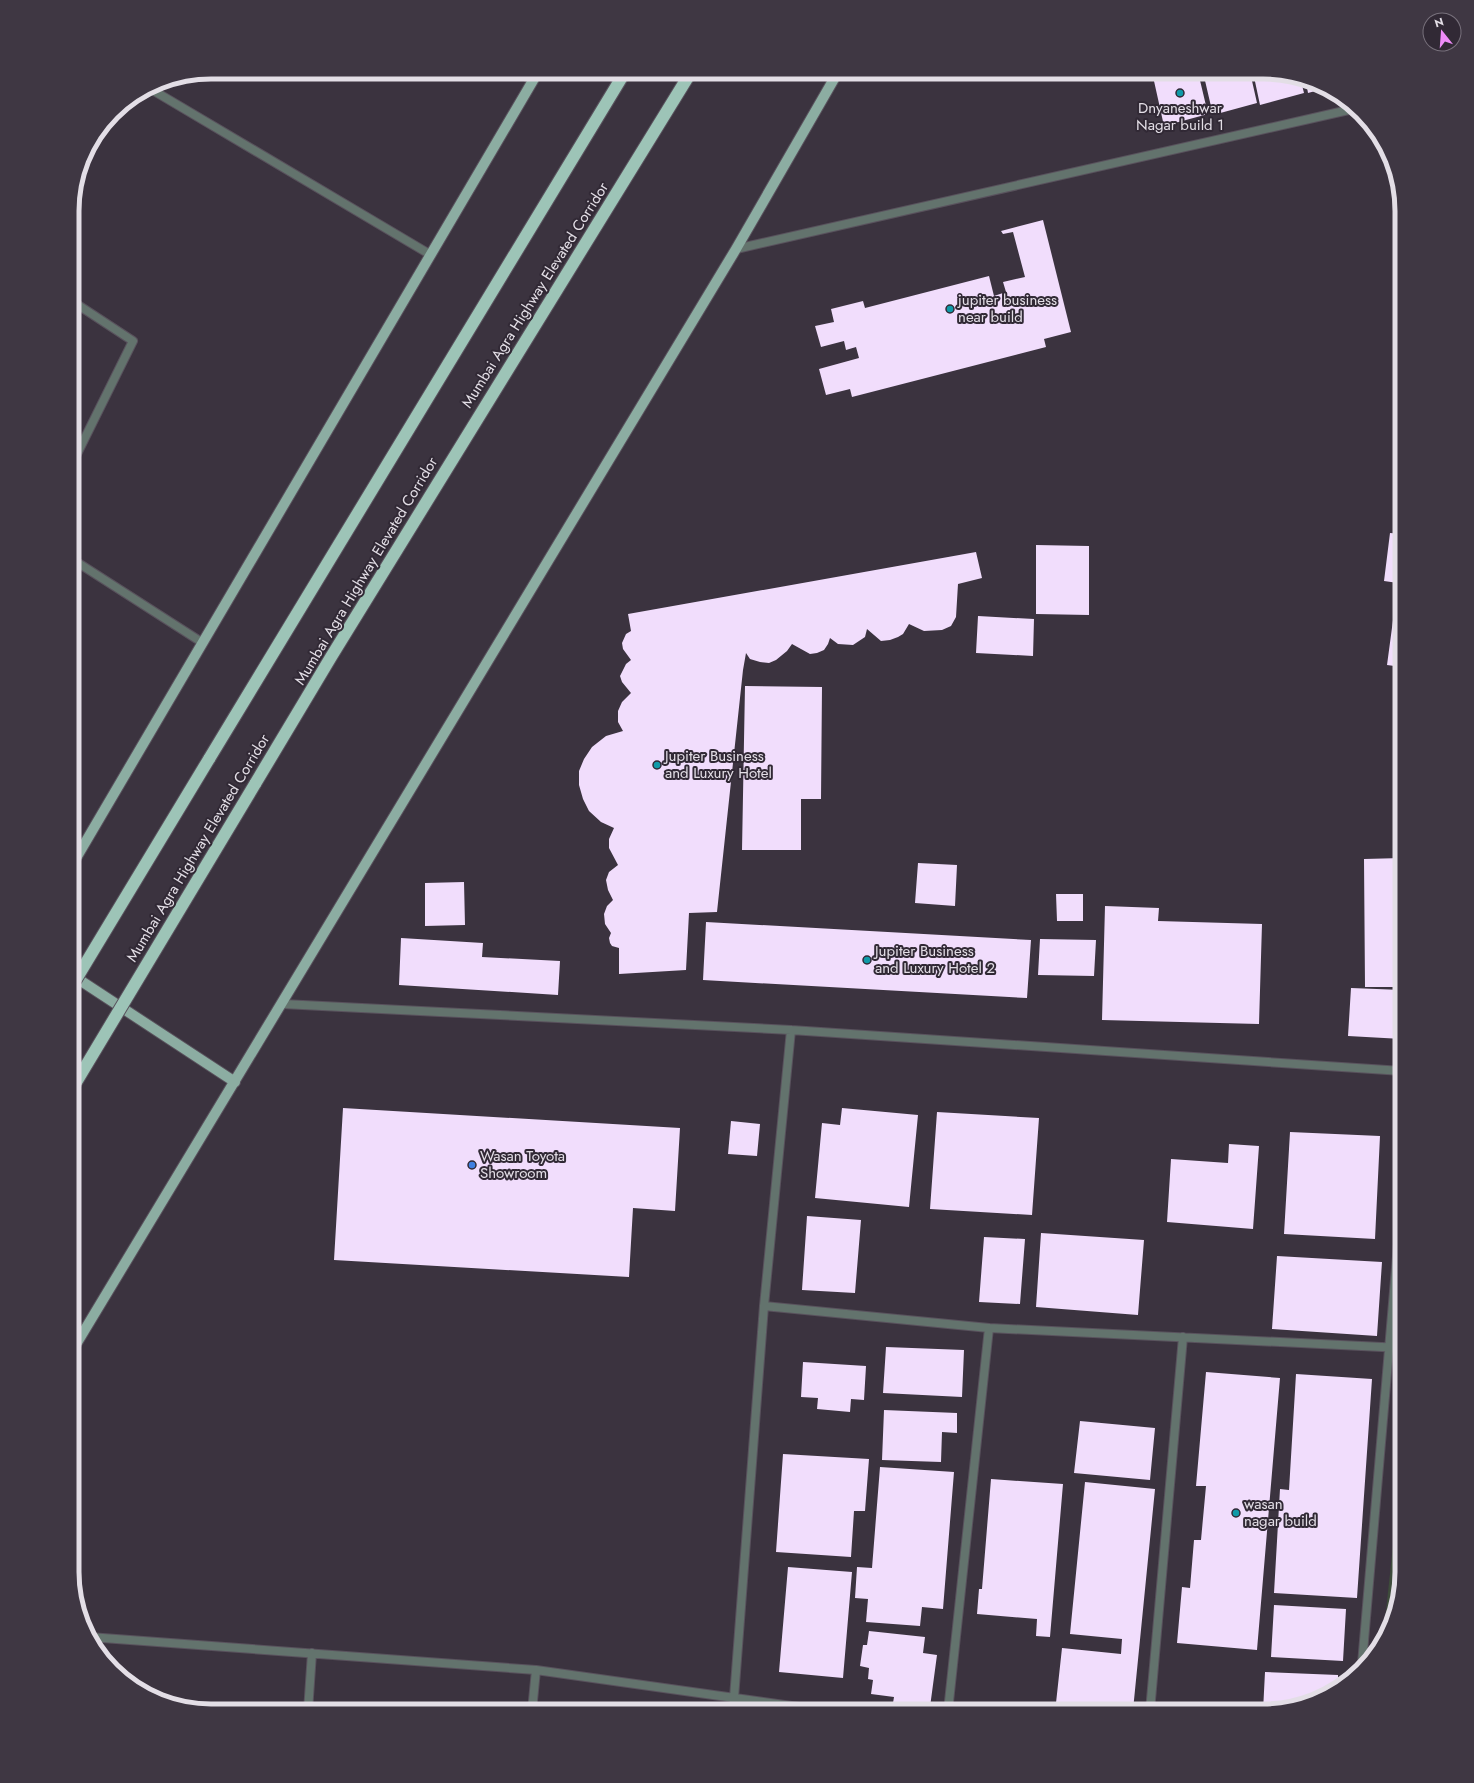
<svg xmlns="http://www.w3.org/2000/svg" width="1474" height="1783" viewBox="0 0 1474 1783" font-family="Jost,sans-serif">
<rect width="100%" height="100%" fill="#3b333f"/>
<path fill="#3e4c3b" d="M1402,1461V1573L1388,1634L1383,1639Z"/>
<path fill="#f1ddfc" d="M1152,72H1198L1208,114L1164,126Z
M1203,72H1250L1257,103L1213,115Z
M1253,72H1272L1301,81L1304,93L1260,105Z
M1306,82L1326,88L1308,93Z
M1043,220L1071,332L1044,339L1046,347L852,397L850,389L826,395L819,369L859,358L856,347L846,350L844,341L821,347L815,326L834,322L831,309L863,301L865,308L989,276L994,296L1006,292L1003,282L1025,277L1013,232L1003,234L1001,231Z
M1390,533L1402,534V667L1387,665L1398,583L1384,581Z
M1036,545L1089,546V615L1036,614Z
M976,552L982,578L958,584L956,617L951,626L942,630L924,631L909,624L903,634L898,637L890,640L881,641L867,629L865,637L853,645L838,644L830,638L828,644L824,650L817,653L810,654L792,644L787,651L776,660L769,663L760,662L750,659L746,653L743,670L717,912L689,913L686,970L619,974V948L612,946L610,943L609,938L611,933L605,924L604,914L607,906L613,900L608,890L606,880L609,872L618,865L609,848V839L614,828L601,822L589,811L583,799L579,785V771L584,759L592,747L606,736L623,731L618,722V711L622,702L631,693L622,682L620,676L626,664L631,660L623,649L622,643L626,634L631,631L628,614Z
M978,616L1034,619L1033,656L976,653Z
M745,686L822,687L821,799H801V850H742Z
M1399,769L1402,770V836H1396Z
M1402,858V987H1365L1364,859Z
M918,863L957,865L955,906L915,903Z
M464,882L465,925L425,926V883Z
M1056,894H1083V921H1057Z
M1105,906L1159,908L1158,921L1262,924L1259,1024L1102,1020Z
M706,922L1031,940L1027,998L703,980Z
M401,938L483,943L482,957L560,961L558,995L399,985Z
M1040,939L1096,940L1094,976L1038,975Z
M1351,988L1402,990V1039L1348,1036Z
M343,1108L680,1128L675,1211L633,1208L629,1277L334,1260Z
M842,1108L918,1115L909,1207L815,1198L822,1123L840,1125Z
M937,1112L1039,1118L1032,1215L930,1209Z
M731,1121L760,1124L757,1156L728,1154Z
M1290,1132L1380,1136L1375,1239L1284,1234Z
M1229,1144L1259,1146L1253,1229L1167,1222L1171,1159L1228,1163Z
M807,1216L861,1220L855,1293L802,1290Z
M1041,1233L1144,1240L1138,1315L1036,1307Z
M984,1237L1025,1239L1020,1304L979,1302Z
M1277,1256L1382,1262L1377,1336L1272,1329Z
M886,1347L964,1350L962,1397L883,1393Z
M803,1362L866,1366L864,1400L851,1399L850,1412L817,1409L818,1398L801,1397Z
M1206,1372L1280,1378L1257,1650L1177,1643L1182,1587L1190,1588L1194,1540H1201L1206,1486H1196Z
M1296,1374L1372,1379L1357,1598L1274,1593L1280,1489L1289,1490Z
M884,1410L957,1413V1433L942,1432L941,1462L882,1460Z
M1080,1421L1155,1428L1150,1480L1074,1473Z
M783,1454L869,1459L865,1511H854L851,1557L776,1552Z
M880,1467L954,1472L943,1609L922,1607L920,1626L866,1622L868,1599L855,1598L857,1567L872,1568Z
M991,1479L1063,1484L1050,1637L1036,1636L1037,1619L977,1614L979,1589H982Z
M1085,1482L1155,1489L1133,1710L1056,1703L1062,1648L1121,1654L1122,1639L1070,1634Z
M788,1567L852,1572L843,1678L779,1672Z
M1274,1605L1346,1609L1343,1661L1271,1657Z
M869,1631L925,1637L923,1653L937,1655L930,1707L893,1703L894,1697L871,1694L873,1680L868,1679L869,1668L860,1666L863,1645H867Z
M1265,1672L1338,1675V1689L1308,1704L1263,1711Z
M360,1705L418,1709V1711H360Z"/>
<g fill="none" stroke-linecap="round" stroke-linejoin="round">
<defs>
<path id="minor" d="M519,72L533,81
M149,88L431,255
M736,249L1353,109
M72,464L133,341L72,301
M72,559L203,643
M283,1004L791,1030L1402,1071
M764,1306L989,1328L1402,1348
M89,1637L536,1670L827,1711
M1362,1664L1402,1198
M308,1711L312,1653
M532,1711L536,1670
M733,1711L764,1306L791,1030
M948,1711L989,1328
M1150,1711L1183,1337"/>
<path id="primary" d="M72,865L538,72
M72,975L235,1082
M72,1351L736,249L838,72"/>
<path id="motorway" d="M209,759L625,72
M255,784L331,657L691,72"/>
</defs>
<use href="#minor" stroke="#59525d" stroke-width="10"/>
<use href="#primary" stroke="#59525d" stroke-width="12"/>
<use href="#motorway" stroke="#59525d" stroke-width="14"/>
<use href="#minor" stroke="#63736d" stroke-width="8"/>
<use href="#primary" stroke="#8cada2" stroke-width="10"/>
<use href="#motorway" stroke="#9dc4b7" stroke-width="12"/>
<defs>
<path id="motorway-bridge" d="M72,986L209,759
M72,1089L255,784"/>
</defs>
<use href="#motorway-bridge" stroke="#59525d" stroke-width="14" stroke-linecap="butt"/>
<use href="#motorway-bridge" stroke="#9dc4b7" stroke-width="12"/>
</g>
<g fill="#0f9aa8" stroke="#312935" stroke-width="1.5">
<circle cx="1180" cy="93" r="4"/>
<circle cx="950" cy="309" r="4"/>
<circle cx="657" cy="765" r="4"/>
<circle cx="867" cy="960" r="4"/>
<circle cx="1236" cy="1513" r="4"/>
</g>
<circle fill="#3f7fe0" stroke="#312935" stroke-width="1.5" cx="472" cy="1165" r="4"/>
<g text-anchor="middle" stroke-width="4" stroke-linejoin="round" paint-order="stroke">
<g font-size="15" fill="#e3dee6" stroke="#312935" text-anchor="start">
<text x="1180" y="113" text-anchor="middle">Dnyaneshwar<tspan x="1180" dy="17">Nagar build 1</tspan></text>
<text x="958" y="305">jupiter business<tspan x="958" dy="17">near build</tspan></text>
<text x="665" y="761">Jupiter Business<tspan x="665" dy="17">and Luxury Hotel</tspan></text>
<text x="875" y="956">Jupiter Business<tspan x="875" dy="17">and Luxury Hotel 2</tspan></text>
<text x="480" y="1161">Wasan Toyota<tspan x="480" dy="17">Showroom</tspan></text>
<text x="1244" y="1509">wasan<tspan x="1244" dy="17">nagar build</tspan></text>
</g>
<g font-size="15" fill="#e3dee6" stroke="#312935">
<text transform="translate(535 295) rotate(-58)" y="5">Mumbai Agra Highway Elevated Corridor</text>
<text transform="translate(366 571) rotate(-59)" y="5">Mumbai Agra Highway Elevated Corridor</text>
<text transform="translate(198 848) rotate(-59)" y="5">Mumbai Agra Highway Elevated Corridor</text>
</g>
</g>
<path d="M0 0H1474V1783H0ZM211 79H1263A132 132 0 0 1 1395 211V1572A132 132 0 0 1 1263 1704H211A132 132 0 0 1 79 1572V211A132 132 0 0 1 211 79Z" fill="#3f3743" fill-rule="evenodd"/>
<path fill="none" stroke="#e3dee6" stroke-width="5" d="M211 79H1263A132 132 0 0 1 1395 211V1572A132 132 0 0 1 1263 1704H211A132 132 0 0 1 79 1572V211A132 132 0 0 1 211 79Z"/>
<g transform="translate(1442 32) rotate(343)"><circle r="19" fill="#312935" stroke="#78717c"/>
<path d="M0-3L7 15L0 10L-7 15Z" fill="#ee8bf8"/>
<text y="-6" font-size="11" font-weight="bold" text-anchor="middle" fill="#e3dee6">N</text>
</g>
</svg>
